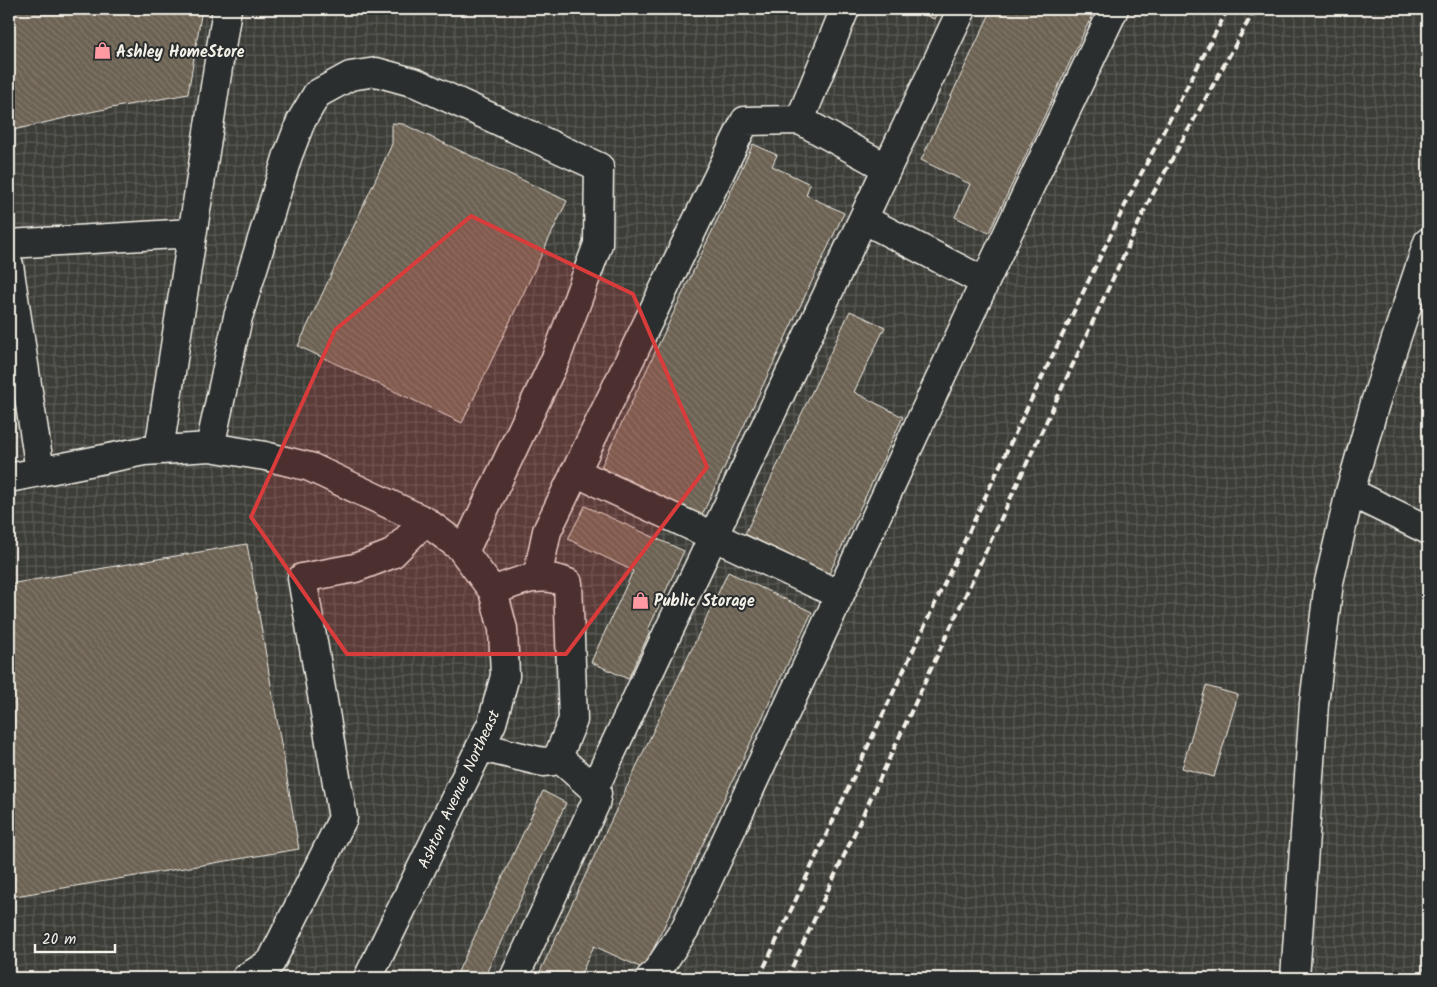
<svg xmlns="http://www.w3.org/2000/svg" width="1437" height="987" viewBox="0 0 1437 987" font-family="Kalam,sans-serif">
<defs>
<pattern id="industrial-grid" width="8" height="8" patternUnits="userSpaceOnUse" patternTransform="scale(1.25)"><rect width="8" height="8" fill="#3e3d39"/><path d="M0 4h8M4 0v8" fill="none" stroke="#5a5a56"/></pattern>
<pattern id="building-back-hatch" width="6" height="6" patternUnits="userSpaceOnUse" patternTransform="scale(1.25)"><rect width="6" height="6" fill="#6c6253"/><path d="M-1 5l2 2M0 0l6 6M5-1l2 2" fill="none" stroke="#82796c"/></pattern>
</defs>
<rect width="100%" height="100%" fill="#2a2d2e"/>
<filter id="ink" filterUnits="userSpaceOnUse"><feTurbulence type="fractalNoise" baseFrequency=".02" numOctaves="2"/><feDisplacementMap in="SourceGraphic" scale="10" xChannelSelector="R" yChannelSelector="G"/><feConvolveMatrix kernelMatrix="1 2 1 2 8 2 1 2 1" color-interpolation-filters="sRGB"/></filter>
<g filter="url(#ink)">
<path fill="url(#industrial-grid)" d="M9,9H1428V978H9Z"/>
<path fill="url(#building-back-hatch)" stroke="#f4f1e8" d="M9,9H202L188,94L95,111L9,131Z
M912,9H939L934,19Z
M992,9H1095L989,233L955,217L970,184L921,160Z
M392,123L403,124L567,201L462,423L298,346L392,144Z
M753,144L777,155L772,166L810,184L806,195L844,213L702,515L601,467Z
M850,311L885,327L854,392L903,417L829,574L745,534Z
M585,506L684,551L648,630L650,632L628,679L591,662L633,571L568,539Z
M247,544L299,849L9,897V584Z
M728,572L812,612L644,969L594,946L579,978H537Z
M1206,686L1238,695L1214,777L1182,768Z
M543,791L566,803L484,978H455Z
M1428,959V978H1419Z"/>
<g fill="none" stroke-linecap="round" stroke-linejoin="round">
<defs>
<path id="minor" d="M800,120L887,168
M863,219L985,282
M9,244L192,233
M9,265L40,471
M210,447L238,317L288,155L301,121L317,94L350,76L376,72L416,83L599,167L598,244L556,358L464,552
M159,450L227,9
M575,472L840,595
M9,478L144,451L210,447L265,456L310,467L425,521L460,547L493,591L503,629L505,676L492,723L368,978
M1350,492L1428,530
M537,578L547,531L745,121L800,120L845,9
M481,747L543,762L553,761L558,757L573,720L568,583C537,571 522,580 493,591
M594,789L962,9
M246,978L271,962L343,818L302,578L355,568L392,554L425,521
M514,978L595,804L597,793L594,789L558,757
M650,978L655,974L685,929L996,258L1114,9
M1295,978L1314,704L1329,582L1350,492L1375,403L1428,242"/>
</defs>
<use href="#minor" stroke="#f4f1e8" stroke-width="31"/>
<use href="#minor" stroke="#2a2d2e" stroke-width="28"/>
<path stroke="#f4f1e8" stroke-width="4" stroke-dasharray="8 4" stroke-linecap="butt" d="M759,978L1019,425L1131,193L1228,9
M787,978L1149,201L1255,9"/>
</g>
</g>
<path fill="#d93c3b" fill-opacity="0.2" stroke="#d93c3b" stroke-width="4" stroke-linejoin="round" d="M471,216L633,294L707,467L566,654H347L251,517L335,330Z"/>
<defs>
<symbol id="shop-bare" viewBox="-9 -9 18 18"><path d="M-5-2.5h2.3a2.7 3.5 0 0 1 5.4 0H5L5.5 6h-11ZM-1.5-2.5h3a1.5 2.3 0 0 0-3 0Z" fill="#ff9aa2" stroke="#2a2d2e" stroke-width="2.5" paint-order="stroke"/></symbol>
</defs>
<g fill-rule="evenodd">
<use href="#shop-bare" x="90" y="38" width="25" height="25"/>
<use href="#shop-bare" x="628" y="588" width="25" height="25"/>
</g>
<g text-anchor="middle" stroke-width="4" stroke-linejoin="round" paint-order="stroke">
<g font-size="16" font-weight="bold" fill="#f4f1e8" stroke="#2a2d2e" text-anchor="start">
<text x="116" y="57">Ashley HomeStore</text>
<text x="654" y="606">Public Storage</text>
</g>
<g font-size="16" fill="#f4f1e8" stroke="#2a2d2e">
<text transform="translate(458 789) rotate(-65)" y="6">Ashton Avenue Northeast</text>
</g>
</g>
<rect width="1437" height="987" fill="none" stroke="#2a2d2e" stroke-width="30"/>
<rect x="15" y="15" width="1407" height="957" fill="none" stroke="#f4f1e8" stroke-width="2" filter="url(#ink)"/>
<path d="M35 944v8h80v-8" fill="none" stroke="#f4f1e8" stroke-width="2.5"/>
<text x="42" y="944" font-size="15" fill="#f4f1e8" stroke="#2a2d2e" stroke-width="4" paint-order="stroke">20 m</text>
</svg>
